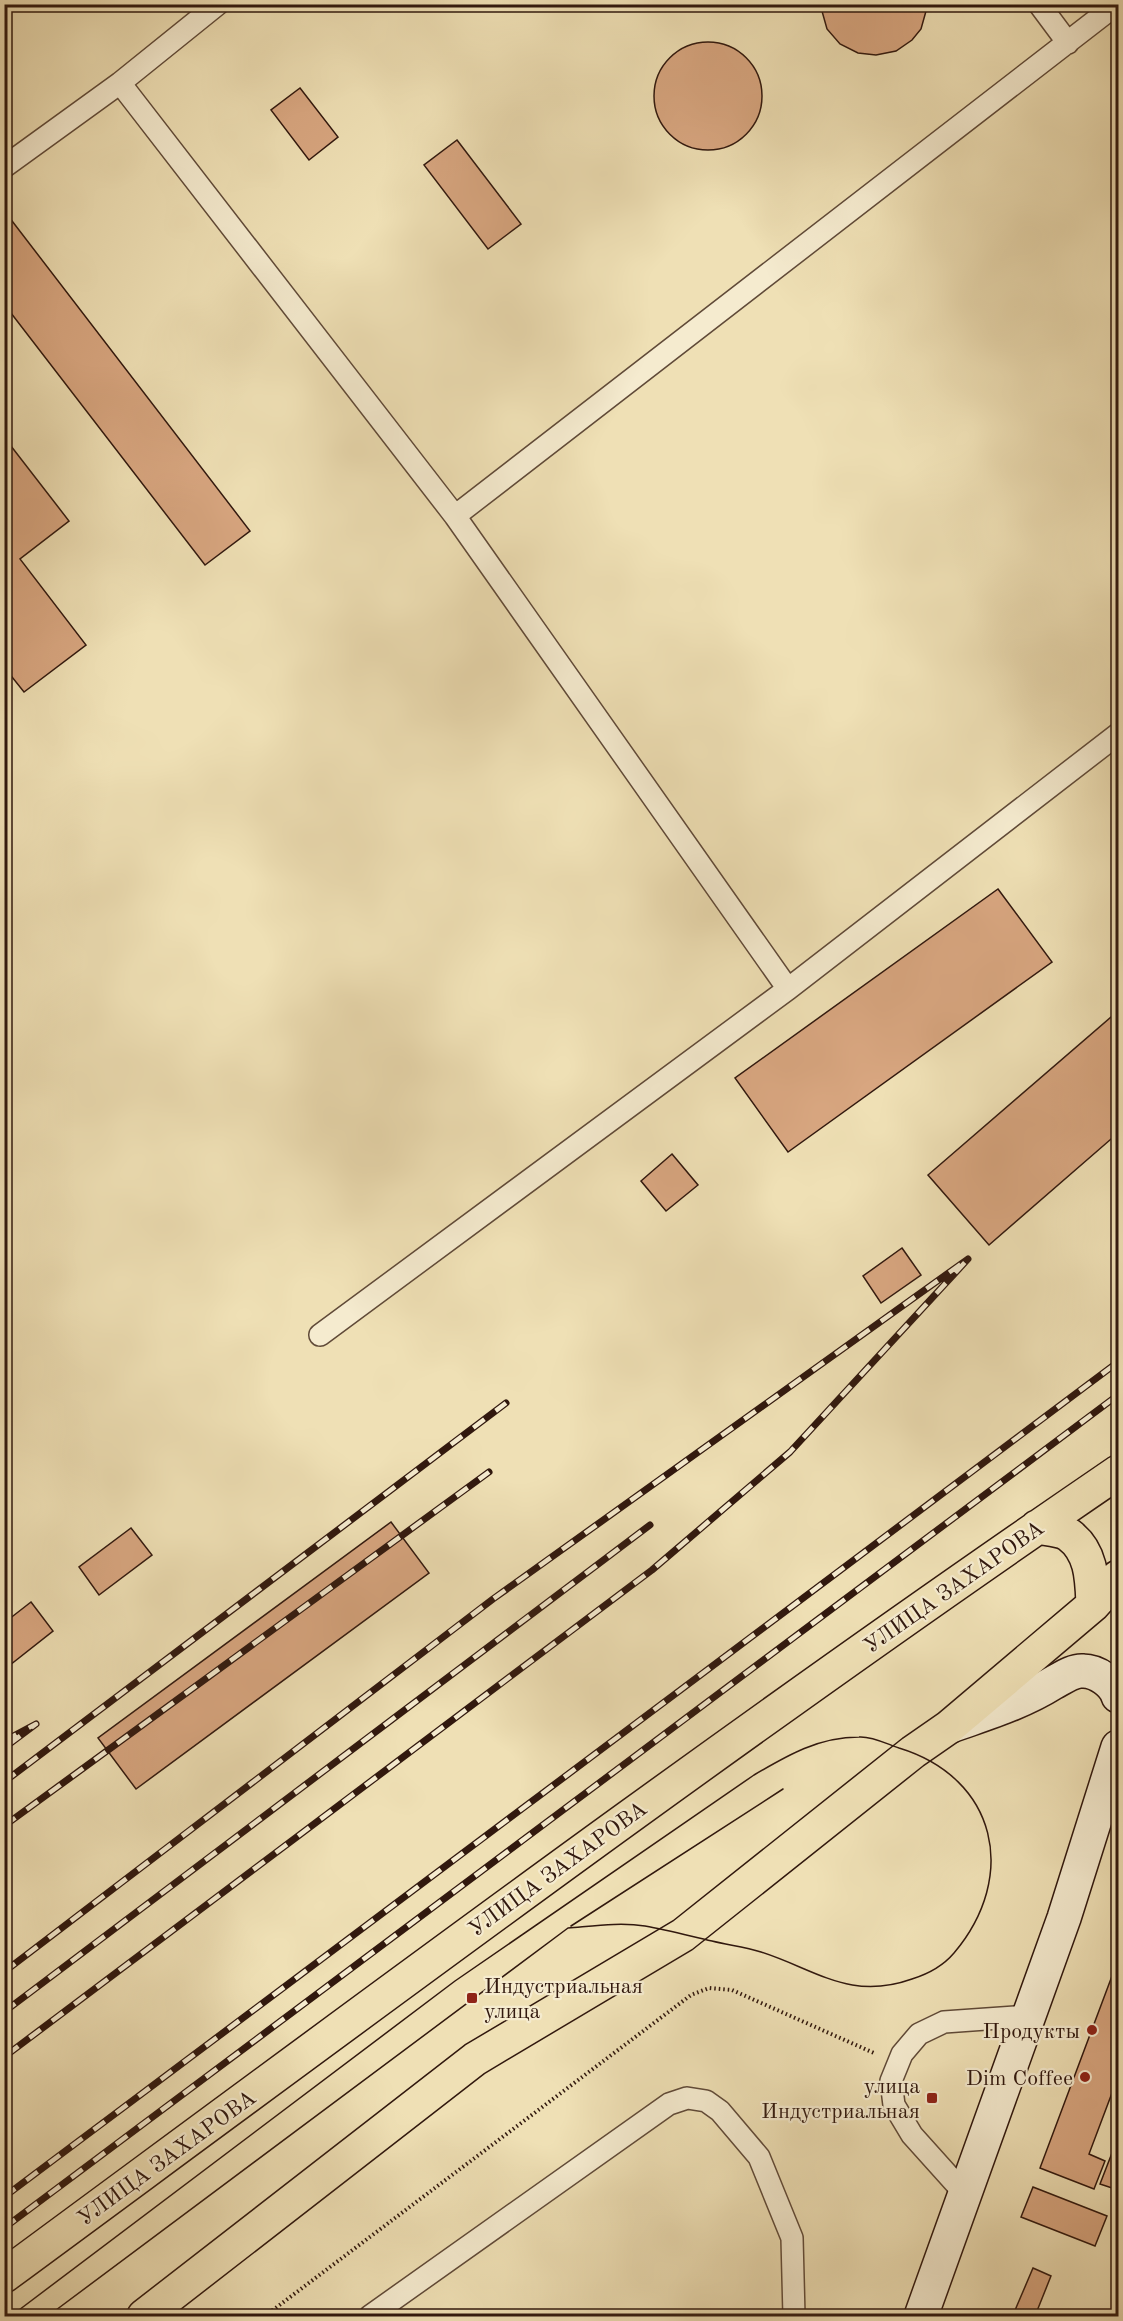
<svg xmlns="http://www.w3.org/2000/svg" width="1123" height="2321" viewBox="0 0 1123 2321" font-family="'Old Standard TT',serif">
<rect width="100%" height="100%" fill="#efe0b5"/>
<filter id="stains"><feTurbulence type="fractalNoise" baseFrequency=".00333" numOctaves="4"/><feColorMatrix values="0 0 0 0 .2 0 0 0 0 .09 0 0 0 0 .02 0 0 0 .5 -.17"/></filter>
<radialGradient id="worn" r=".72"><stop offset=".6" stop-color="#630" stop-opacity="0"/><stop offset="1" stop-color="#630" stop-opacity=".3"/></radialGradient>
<path fill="#d8a680" stroke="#31180e" stroke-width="1.5" d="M820,4H928L921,29L912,40L896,51L876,55L858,53L840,44L827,29Z
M654 96a54 54 0 1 1 108 0a54 54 0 1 1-108 0Z
M300,88L338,137L309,160L271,110Z
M457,140L521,224L488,249L424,165Z
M9,217L250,531L205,565L4,304V220Z
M4,437L69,521L20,559L86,645L24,692L4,667Z
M998,889L1052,962L788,1152L735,1078Z
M1118,1011V1133L989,1245L928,1175Z
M672,1154L698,1185L666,1211L641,1181Z
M902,1248L921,1275L881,1303L863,1276Z
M391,1522L429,1573L136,1789L98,1738Z
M131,1528L152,1555L99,1595L79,1567Z
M31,1602L53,1631L10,1665L4,1658V1623Z
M1118,1960V2077L1089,2154L1105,2161L1094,2189L1040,2168Z
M1112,2153L1118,2155V2190L1100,2184Z
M1033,2187L1107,2216L1095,2246L1021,2217Z
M1033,2268L1051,2276L1035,2316L1013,2315Z"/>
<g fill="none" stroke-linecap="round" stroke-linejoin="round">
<defs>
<path id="service" d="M1039,4L1068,43
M120,83L455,516L788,989
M4,167L120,83L218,4
M455,516L1117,4
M320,1335L788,989L1118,734
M965,2194L912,2135L894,2105L891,2081L902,2054L919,2034L944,2022L1029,2016
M370,2316L669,2104L687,2098L706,2101L720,2111L759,2157L792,2238L794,2316"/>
<path id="secondary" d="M951,1726C987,1713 1021,1703 1053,1683C1061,1679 1073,1670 1083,1671C1097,1671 1114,1683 1118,1696
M921,2316L1064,1918L1118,1747"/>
<path id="primary" d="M1037,1527C1046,1529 1062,1530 1069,1535C1092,1552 1092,1580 1093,1605
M4,2276C373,2004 740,1730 1118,1472
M144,2316L475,2059L683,1935L913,1752L949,1727L1093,1605L1118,1577"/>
</defs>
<use href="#service" stroke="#604a38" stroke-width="24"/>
<use href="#secondary" stroke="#31180e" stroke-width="36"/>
<use href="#primary" stroke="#31180e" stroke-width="36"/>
<path stroke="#31180e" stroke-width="4" stroke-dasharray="1.5 3" stroke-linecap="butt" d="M265,2316L691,1995L709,1988L732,1990L874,2053"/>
<use href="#service" stroke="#f5ebcf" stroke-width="21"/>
<use href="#secondary" stroke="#f5ebcf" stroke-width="33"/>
<use href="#primary" stroke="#efe0b5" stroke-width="33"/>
<path stroke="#31180e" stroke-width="1.5" d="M571,1926L783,1789
M11,2316L455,1981L754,1775C788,1755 819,1737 859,1737C872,1736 887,1744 899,1748C997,1778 1019,1876 954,1953C943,1966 928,1974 912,1979C850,2001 817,1970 761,1952C745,1947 728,1945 712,1941C690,1936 668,1930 645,1926C620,1922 593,1926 568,1928L48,2316"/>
<defs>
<path id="rail" d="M4,1741L36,1724L4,1748
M4,1782L506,1403
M4,1826L489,1472
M4,1972L493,1599L968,1259L790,1452L652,1570L4,2057
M4,2012L650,1525
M4,2197L1118,1362
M4,2228L1118,1395"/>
</defs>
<use href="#rail" stroke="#31180e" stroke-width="7"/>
<use href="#rail" stroke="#f5ebcf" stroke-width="4.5" stroke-dasharray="14" stroke-linecap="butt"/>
</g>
<g fill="#8f2418" stroke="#f5ebcf" stroke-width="2">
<rect x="466" y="1992" width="12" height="12" rx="3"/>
<circle cx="1092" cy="2030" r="6"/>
<circle cx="1085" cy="2077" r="6"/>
<rect x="926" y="2092" width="12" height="12" rx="3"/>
</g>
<g text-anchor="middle" stroke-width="4.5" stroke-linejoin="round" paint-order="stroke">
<g font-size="22" fill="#31180e" stroke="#f5ebcf">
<text transform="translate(953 1586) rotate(-35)" y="8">УЛИЦА ЗАХАРОВА</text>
<text transform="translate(557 1868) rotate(-36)" y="8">УЛИЦА ЗАХАРОВА</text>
<text transform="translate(166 2157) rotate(-36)" y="8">УЛИЦА ЗАХАРОВА</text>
</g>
<g font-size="22" fill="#31180e" stroke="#f5ebcf" text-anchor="end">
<text x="484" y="1993" text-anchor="start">Индустриальная<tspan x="484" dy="25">улица</tspan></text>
<text x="1080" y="2038">Продукты</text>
<text x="1073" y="2085">Dim Coffee</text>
<text x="920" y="2093">улица<tspan x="920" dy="25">Индустриальная</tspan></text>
</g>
</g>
<rect width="1123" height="2321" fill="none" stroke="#efe0b5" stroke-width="24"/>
<rect x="6" y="6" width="1111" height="2309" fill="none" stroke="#31180e" stroke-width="3"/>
<rect x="12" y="12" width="1099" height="2297" fill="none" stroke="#31180e" stroke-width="1.5"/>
<rect width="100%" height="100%" filter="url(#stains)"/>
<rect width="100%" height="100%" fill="url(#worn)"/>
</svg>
